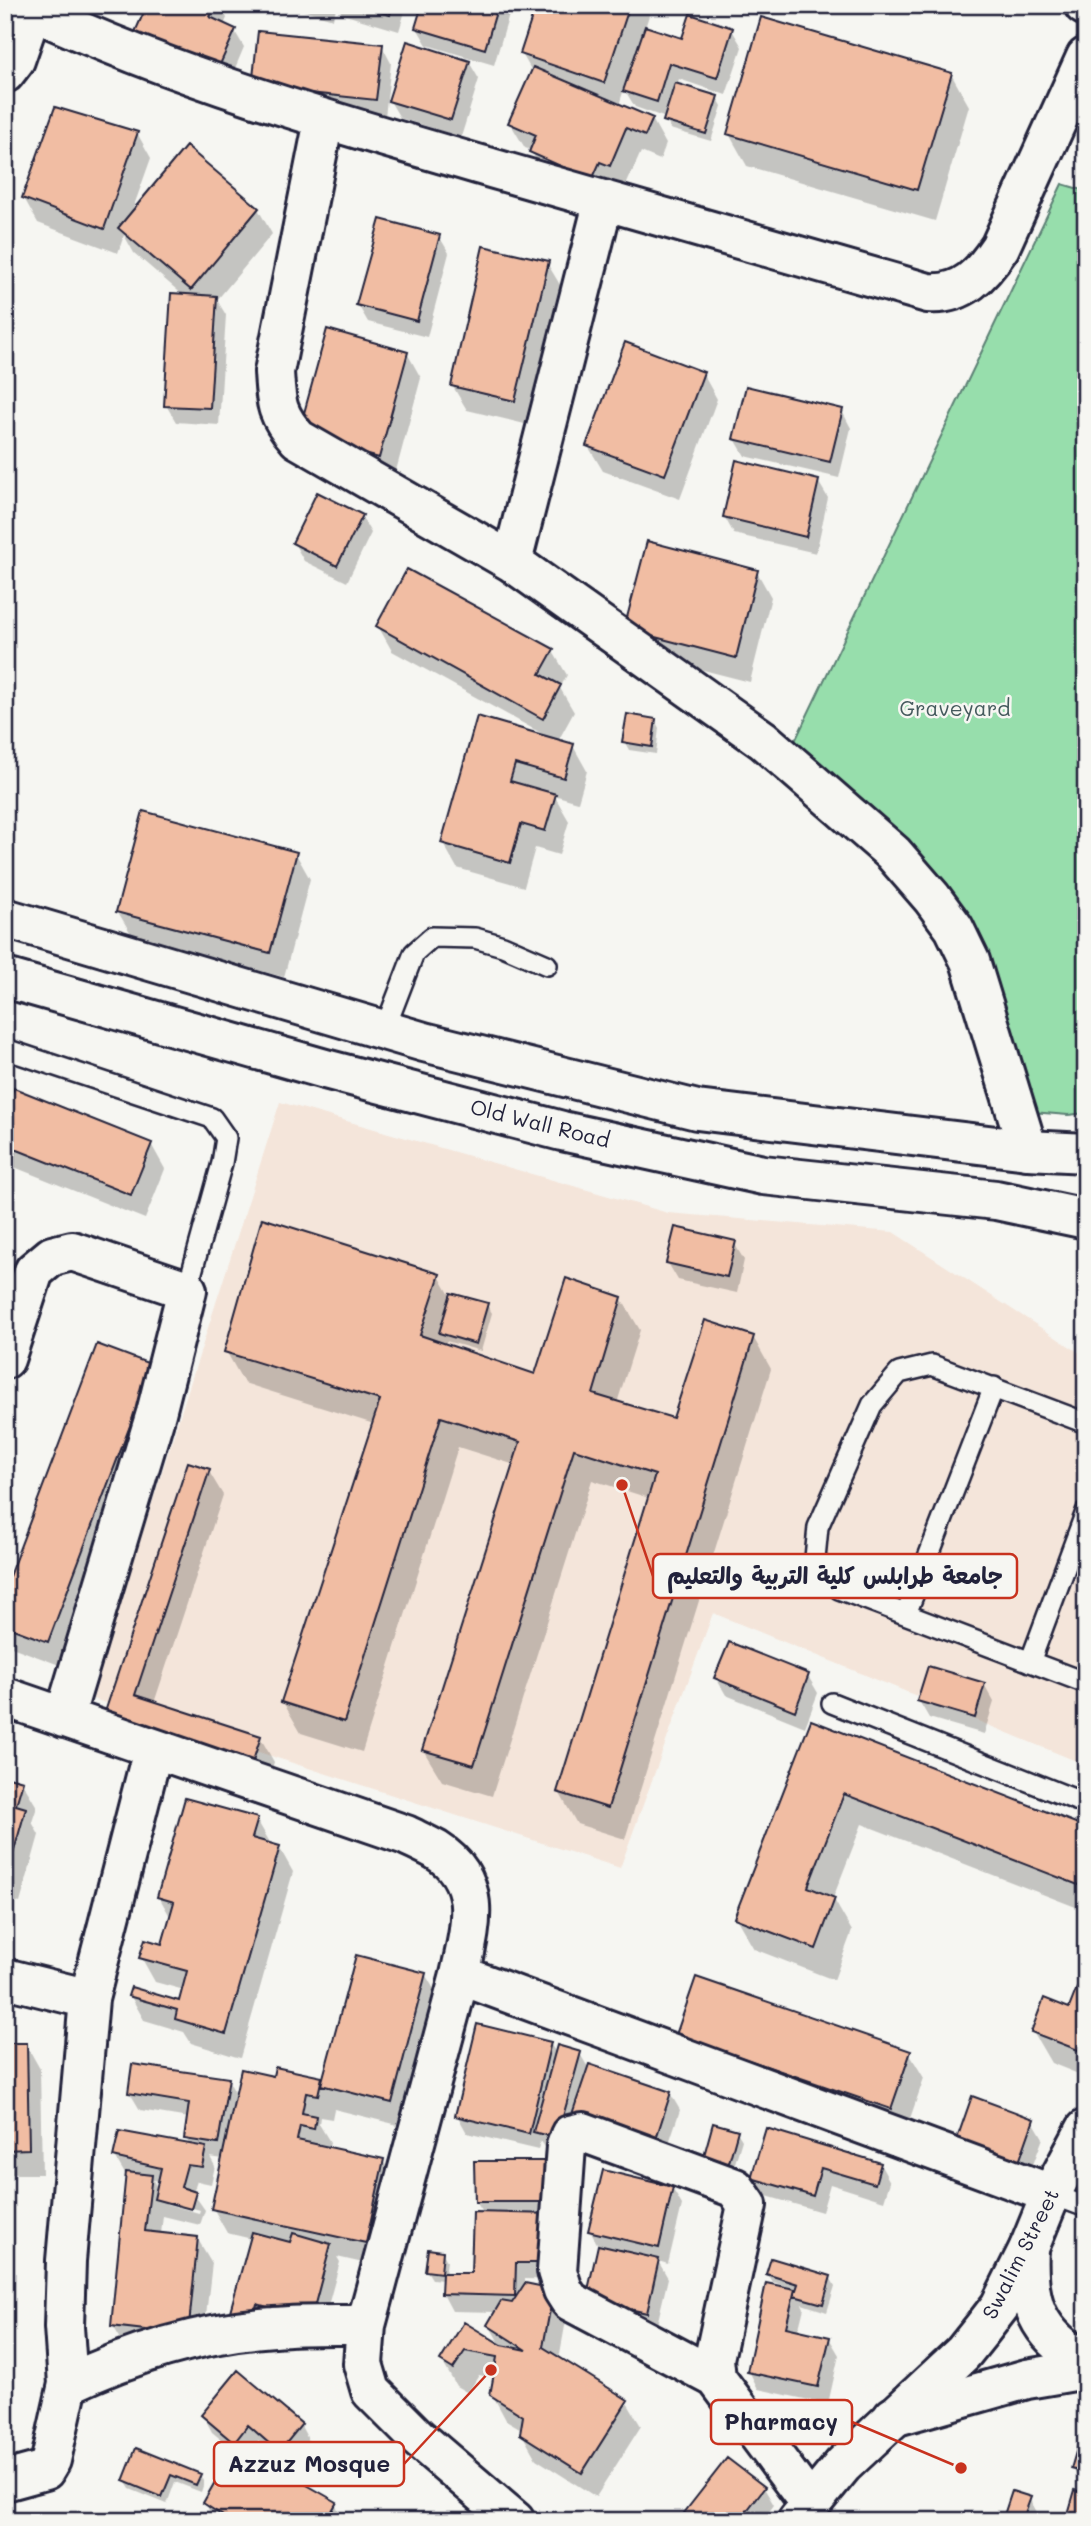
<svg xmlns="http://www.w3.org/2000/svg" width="1091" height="2526" viewBox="0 0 1091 2526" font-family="Mali,'Playpen Sans Arabic',sans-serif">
<rect width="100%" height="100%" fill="#f6f6f2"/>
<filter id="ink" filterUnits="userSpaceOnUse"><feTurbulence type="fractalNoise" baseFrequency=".0143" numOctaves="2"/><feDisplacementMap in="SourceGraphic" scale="14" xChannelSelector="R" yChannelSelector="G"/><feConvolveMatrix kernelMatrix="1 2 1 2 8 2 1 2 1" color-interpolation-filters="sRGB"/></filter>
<g filter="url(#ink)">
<path fill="#f4e5da" d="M280,1102L668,1213L893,1232L1086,1357V1765L713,1613L620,1868L90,1698Z"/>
<path fill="#97deac" stroke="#5c8074" stroke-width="2" d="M1062,184L1086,191V1113L1068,1115L1032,1112L970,931L794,743Z"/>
<path fill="#0003" fill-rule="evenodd" d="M149,5H220L227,18L224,25L234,30L244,47L228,85L147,49L137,31Z
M233,5H250L249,10Z
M300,5H407L399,31L342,14L337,5L333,19L303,10Z
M424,5H512L494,65L427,45L417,28Z
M538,5H649L651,9L645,28L683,40L732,30L742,47L726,95L679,79L677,85L717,97L722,106L711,141L670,129L666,118L635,107L624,89L619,105L652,119L666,144L660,160L641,152L624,190L545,177L531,150L525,148L510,123L533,73L522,54Z
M1051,5H1086V15Z
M382,46L391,63L385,117L264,103Z
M469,62L479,79L461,137L400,118L390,101Z
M951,74L969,106L935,221L747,166L729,134Z
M137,133L151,158L131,214L186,149L258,209L272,234L217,300L226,315L219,425L176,422L166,405L184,296L134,253L124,235L118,253L38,223L24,198Z
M439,236L449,253L427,337L368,322L358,305Z
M547,263L562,288L529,425L467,410L452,385Z
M5,305L12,317L5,331Z
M407,353L421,378L393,482L314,460Z
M703,374L717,399L680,499L603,471L588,446Z
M842,411L851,428L839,478L745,456L735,439Z
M818,481L828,498L816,553L734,534L724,516Z
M361,516L371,533L347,582L304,561L294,543Z
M757,572L771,597L750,682L641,654L626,629Z
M378,626L552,650L567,675L560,688L574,712L558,741L573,746L587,771L578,802L554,795L569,821L559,855L535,848L524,887L457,868L443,843L478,719L546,736L392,651Z
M655,720L659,728L656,754L629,750L624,741Z
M296,854L310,879L284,977L133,937L118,912Z
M5,1114L151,1144L165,1169L145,1219L9,1165L5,1161Z
M734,1243L744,1260L737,1293L678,1280L668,1263Z
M439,1276L451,1297L487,1305L492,1313L481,1351L446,1341L445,1345L536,1376L621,1298L640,1330L617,1403L674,1420L753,1337L771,1369L625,1839L577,1824L559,1792L649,1498L592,1480L492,1796L442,1781L423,1750L515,1465L458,1447L362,1752L301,1733L283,1702L374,1424L244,1383L226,1351Z
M152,1367L62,1666L9,1646L5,1639V1592Z
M208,1470L223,1495L154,1703L260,1737L274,1762L267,1785L107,1712Z
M808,1676L818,1693L805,1727L726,1695L716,1678Z
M984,1684L994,1702L984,1734L929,1718L919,1701Z
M812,1723L1086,1829V1911L862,1824L833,1898L852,1931L834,1980L754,1949L736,1918Z
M5,1777L22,1782L37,1807L32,1822L39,1835L20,1903L7,1899L5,1903Z
M257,1820L272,1846L279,1847L293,1872L240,2058L191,2043L184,2032L144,2020L130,1995L180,2003L184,1990L155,1982L141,1957L163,1946L171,1918L159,1897Z
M1086,1970V2077L1051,2063L1033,2032L1070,2010Z
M425,1974L440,1999L406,2127L334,2109L332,2119L320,2117L319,2124L330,2142L328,2149L383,2161L398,2186L380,2267L337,2257L340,2262L320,2335L240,2332L252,2239L227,2233L213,2208L223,2159L210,2157L215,2166L211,2184L197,2181L193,2193L205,2210L200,2225L163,2216L161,2234L197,2238L212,2263L201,2359L128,2351L113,2326L127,2174H125L115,2157L190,2146L186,2138L189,2118L140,2110L130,2093L228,2080L237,2096L275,2078L276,2069L325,2079ZM153,2180L160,2181L158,2190ZM166,2201L200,2210L199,2213L166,2204Z
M678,2034L909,2053L924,2078L905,2133Z
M550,2043L557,2055L580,2054L589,2069L670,2093L680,2110L662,2164L581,2137L566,2155L545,2149L540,2141L538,2150L467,2133L457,2115Z
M26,2044L40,2069L42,2174H5V2045Z
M973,2098L1033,2121L1043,2138L1028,2178Z
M767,2131L880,2164L890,2182L884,2201L830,2184L822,2212L763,2195L753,2178Z
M737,2132L742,2140L732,2173L710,2167Z
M554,2163L563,2280L525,2279V2285L567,2315L559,2359L626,2401L641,2426L596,2497L536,2459L522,2434L523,2430L506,2420L492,2394L495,2378L479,2375L468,2393L456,2386L442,2361L465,2324L501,2346L489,2325L497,2312L452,2311L443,2294V2280L432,2279L427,2271L442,2252L447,2261L445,2275H473L484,2214L476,2202Z
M672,2188L682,2205L668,2264L658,2261L668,2278L656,2329L597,2316L599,2247L590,2231Z
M768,2274L830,2277L835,2286L827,2312L802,2304L804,2308L798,2332L829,2338L839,2355L828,2404L758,2389L749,2371L786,2286L773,2282Z
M203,2415L301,2426L310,2443L290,2467L258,2441L248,2454L335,2504L345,2521H215L205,2503L235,2451L212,2432Z
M1086,2449V2479L1078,2477L1073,2469Z
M137,2450L200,2475L204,2483L201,2492L175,2482L167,2504L130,2489L125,2481Z
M764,2488L774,2505L762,2521H691L686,2513Z
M1029,2498L1042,2521H1004Z"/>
<path fill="#f1bda3" stroke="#22223b" stroke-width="2" d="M147,5H216L210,17L236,29L218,69L135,32Z
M357,5H393L390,15Z
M422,5H498L485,49L415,28Z
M536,5H630L604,83L520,54Z
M690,14L733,28L717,78L669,63L657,102L623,91L645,26L682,38Z
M761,17L952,73L917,190L727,134Z
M258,31L383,44L376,100L252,87Z
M407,41L470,61L451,120L388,101Z
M533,67L653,118L645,136L626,128L610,166L600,162L592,180L529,152L536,135L508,123Z
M675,83L718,96L706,134L663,121Z
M55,107L138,132L104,229L22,198Z
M186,146L259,208L191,290L118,228Z
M380,219L440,235L417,321L356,305Z
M483,246L549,261L515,401L451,386Z
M171,293L217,296L210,408L164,406Z
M327,329L408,352L379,458L298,435Z
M625,342L704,372L665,475L586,446Z
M746,386L843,409L830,462L733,439Z
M736,460L819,480L806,537L723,517Z
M317,492L363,515L337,566L292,543Z
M647,541L758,570L736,658L624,629Z
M407,569L554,649L540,674L561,685L543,719L376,626Z
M627,714L656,719L652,747L622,742Z
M477,716L574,744L564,778L515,764L510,781L556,794L545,831L521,824L510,863L441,843Z
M143,811L297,852L270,953L116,912Z
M14,1088L152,1143L131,1195L5,1145V1109Z
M262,1218L440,1274L420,1335L535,1374L566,1278L622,1297L593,1394L673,1418L705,1320L754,1336L608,1808L557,1792L655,1475L574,1449L474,1765L422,1750L520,1442L441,1417L344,1722L281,1702L380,1400L224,1352Z
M675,1227L736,1241L727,1277L666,1263Z
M451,1293L488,1303L476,1344L439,1333Z
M97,1344L153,1365L48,1642L5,1626V1587Z
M188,1462L210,1469L135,1695L261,1736L253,1761L105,1712Z
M729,1642L809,1674L795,1711L714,1678Z
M928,1666L985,1683L975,1718L917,1701Z
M811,1720L1086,1827V1888L844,1794L808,1887L835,1898L816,1949L734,1918Z
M5,1776L23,1781L16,1805L26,1808L6,1879Z
M185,1798L258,1818L252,1838L280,1846L226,2034L175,2019L177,2010L128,1996L131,1987L179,2001L187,1971L139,1958L145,1939L162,1944L174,1902L157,1897Z
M356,1955L426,1973L392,2103L321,2085Z
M1086,1965V2053L1031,2032L1044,1998L1069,2008Z
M696,1977L911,2051L891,2109L676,2035Z
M477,2024L551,2042L529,2134L455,2116Z
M5,2043H27L29,2149L5,2150Z
M557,2045L581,2052L557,2138L533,2132Z
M132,2064L229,2078L218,2144L184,2139L189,2103L128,2093Z
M589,2064L671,2092L653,2148L570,2120Z
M275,2067L322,2077L318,2095L306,2093L302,2113L316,2116L314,2129L300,2126L297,2140L384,2159L366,2243L211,2209L241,2069L273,2076Z
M972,2096L1034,2119L1019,2162L957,2139Z
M713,2123L738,2130L728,2166L703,2159Z
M766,2128L881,2163L875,2184L821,2168L813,2196L751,2178Z
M119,2131L206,2147L202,2167L187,2165L181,2187L196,2192L191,2209L154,2199L161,2168L113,2157Z
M474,2161H555V2202H475Z
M603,2170L673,2187L659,2248L588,2231Z
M126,2172L152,2175L145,2231L198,2237L188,2335L111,2326Z
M473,2212L556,2214L554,2263H516L515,2296L441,2294L442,2273H471Z
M252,2232L290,2242L293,2233L331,2244L311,2319L257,2304L252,2321L229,2315Z
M598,2245L659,2259L647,2313L586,2299Z
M428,2249L443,2251L441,2273L425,2271Z
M771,2258L831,2276L823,2304L794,2296L798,2284L766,2274Z
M525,2283L554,2289L543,2347L628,2400L582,2473L520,2434L523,2416L490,2395L497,2357L465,2351L453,2369L440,2361L464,2322L502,2345L526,2350L487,2325L501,2301L512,2303Z
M766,2283L795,2289L786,2327L830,2337L818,2387L747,2372Z
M238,2370L302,2424L279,2452L248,2425L234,2443L201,2415Z
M236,2445L337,2502L326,2521H231L203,2503Z
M1078,2445L1086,2447V2473L1071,2469Z
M136,2448L201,2474L196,2485L171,2475L162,2497L123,2481Z
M727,2458L765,2487L739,2521H695L684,2513Z
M1075,2490L1086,2494V2521H1066Z
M1012,2491L1031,2497L1022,2521H1002Z
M5,2511L20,2521H5Z"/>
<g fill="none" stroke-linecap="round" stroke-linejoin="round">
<defs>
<path id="lane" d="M384,1031L414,953L432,937L475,938L503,946L547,965
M5,1049L212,1118L226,1138L222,1163L187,1290
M1086,1423L932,1365L899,1373L872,1405L818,1527L815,1558L839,1589L1086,1683
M906,1614L994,1387
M1030,1662L1086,1512
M832,1703L1086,1804
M1051,2194L1086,2207"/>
<path id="street" d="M1084,5L1086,6
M32,10C180,79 335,123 491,168C637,210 782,251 928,293C963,296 982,274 1000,247L1086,57
M5,73L15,60L34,5
M324,120L274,372C276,404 276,414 298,439L512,562L763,740L893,853L932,898L954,928L970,961L1028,1150
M512,562L604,200
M5,1359L34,1271L52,1256L72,1251L187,1290L156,1413L64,1718
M5,1697L406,1835C416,1840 427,1845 436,1850C485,1881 470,1929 460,1975L366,2325L363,2364L371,2391L418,2438L515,2521
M153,1749L89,1999L66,2261L64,2327L68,2384C133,2353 202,2332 274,2327C305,2324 336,2325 366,2325
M460,1975L1051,2194
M5,1978L89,1999
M716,2378L570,2301L563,2290L557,2271L566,2146L570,2135L583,2132L735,2188L747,2205L714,2359L716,2378L810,2504
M5,2481L45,2470L51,2460L68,2384"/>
<path id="secondary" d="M797,2521L843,2465L963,2353L983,2328L1000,2306L1029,2248L1051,2194L1086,2129"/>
<path id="primary" d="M5,918L424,1042L697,1110L1028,1150L1086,1153
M5,978L325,1069L562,1131L763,1175L996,1200L1086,1219
M1029,2248C1026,2302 1036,2334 1086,2362
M893,2417L1027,2379L1086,2369"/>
</defs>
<use href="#lane" stroke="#22223b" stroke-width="24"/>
<use href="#street" stroke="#22223b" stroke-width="44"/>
<use href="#secondary" stroke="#22223b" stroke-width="44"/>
<use href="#primary" stroke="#22223b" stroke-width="44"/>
<use href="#lane" stroke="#f6f6f2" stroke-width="19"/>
<use href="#street" stroke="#f6f6f2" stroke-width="38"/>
<use href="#secondary" stroke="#f6f6f2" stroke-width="38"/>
<use href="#primary" stroke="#f6f6f2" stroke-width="38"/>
</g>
</g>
<g text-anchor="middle" stroke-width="5" stroke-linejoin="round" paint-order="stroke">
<g font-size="21" fill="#455a5d" stroke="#f6f6f2">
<text x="955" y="716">Graveyard</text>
</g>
<g font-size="21" fill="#22223b" stroke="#f6f6f2">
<text transform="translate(540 1124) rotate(14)" y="7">Old Wall Road</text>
<text transform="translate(1021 2254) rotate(-63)" y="7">Swalim Street</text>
</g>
</g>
<path fill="none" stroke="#c8321e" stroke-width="2.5" d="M622 1485L653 1576M961 2468L852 2422M491 2370L404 2464"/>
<g fill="#c8321e" stroke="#f6f6f2" stroke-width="2.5">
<circle cx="622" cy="1485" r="7"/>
<circle cx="961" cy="2468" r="7"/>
<circle cx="491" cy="2370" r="7"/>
</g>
<g fill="#f6f6f2" stroke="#c8321e" stroke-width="2.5">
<rect x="653" y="1554" width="364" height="44" rx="7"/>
<rect x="711" y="2400" width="141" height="44" rx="7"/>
<rect x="214" y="2442" width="190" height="44" rx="7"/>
</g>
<g font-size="23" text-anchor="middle" font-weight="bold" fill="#22223b">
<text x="835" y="1584">جامعة طرابلس كلية التربية والتعليم</text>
<text x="781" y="2430">Pharmacy</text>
<text x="309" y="2472">Azzuz Mosque</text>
</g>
<rect width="1091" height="2526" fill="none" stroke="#f6f6f2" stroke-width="28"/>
<rect x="14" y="14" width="1063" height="2498" fill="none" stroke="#22223b" stroke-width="2.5" filter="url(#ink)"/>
</svg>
